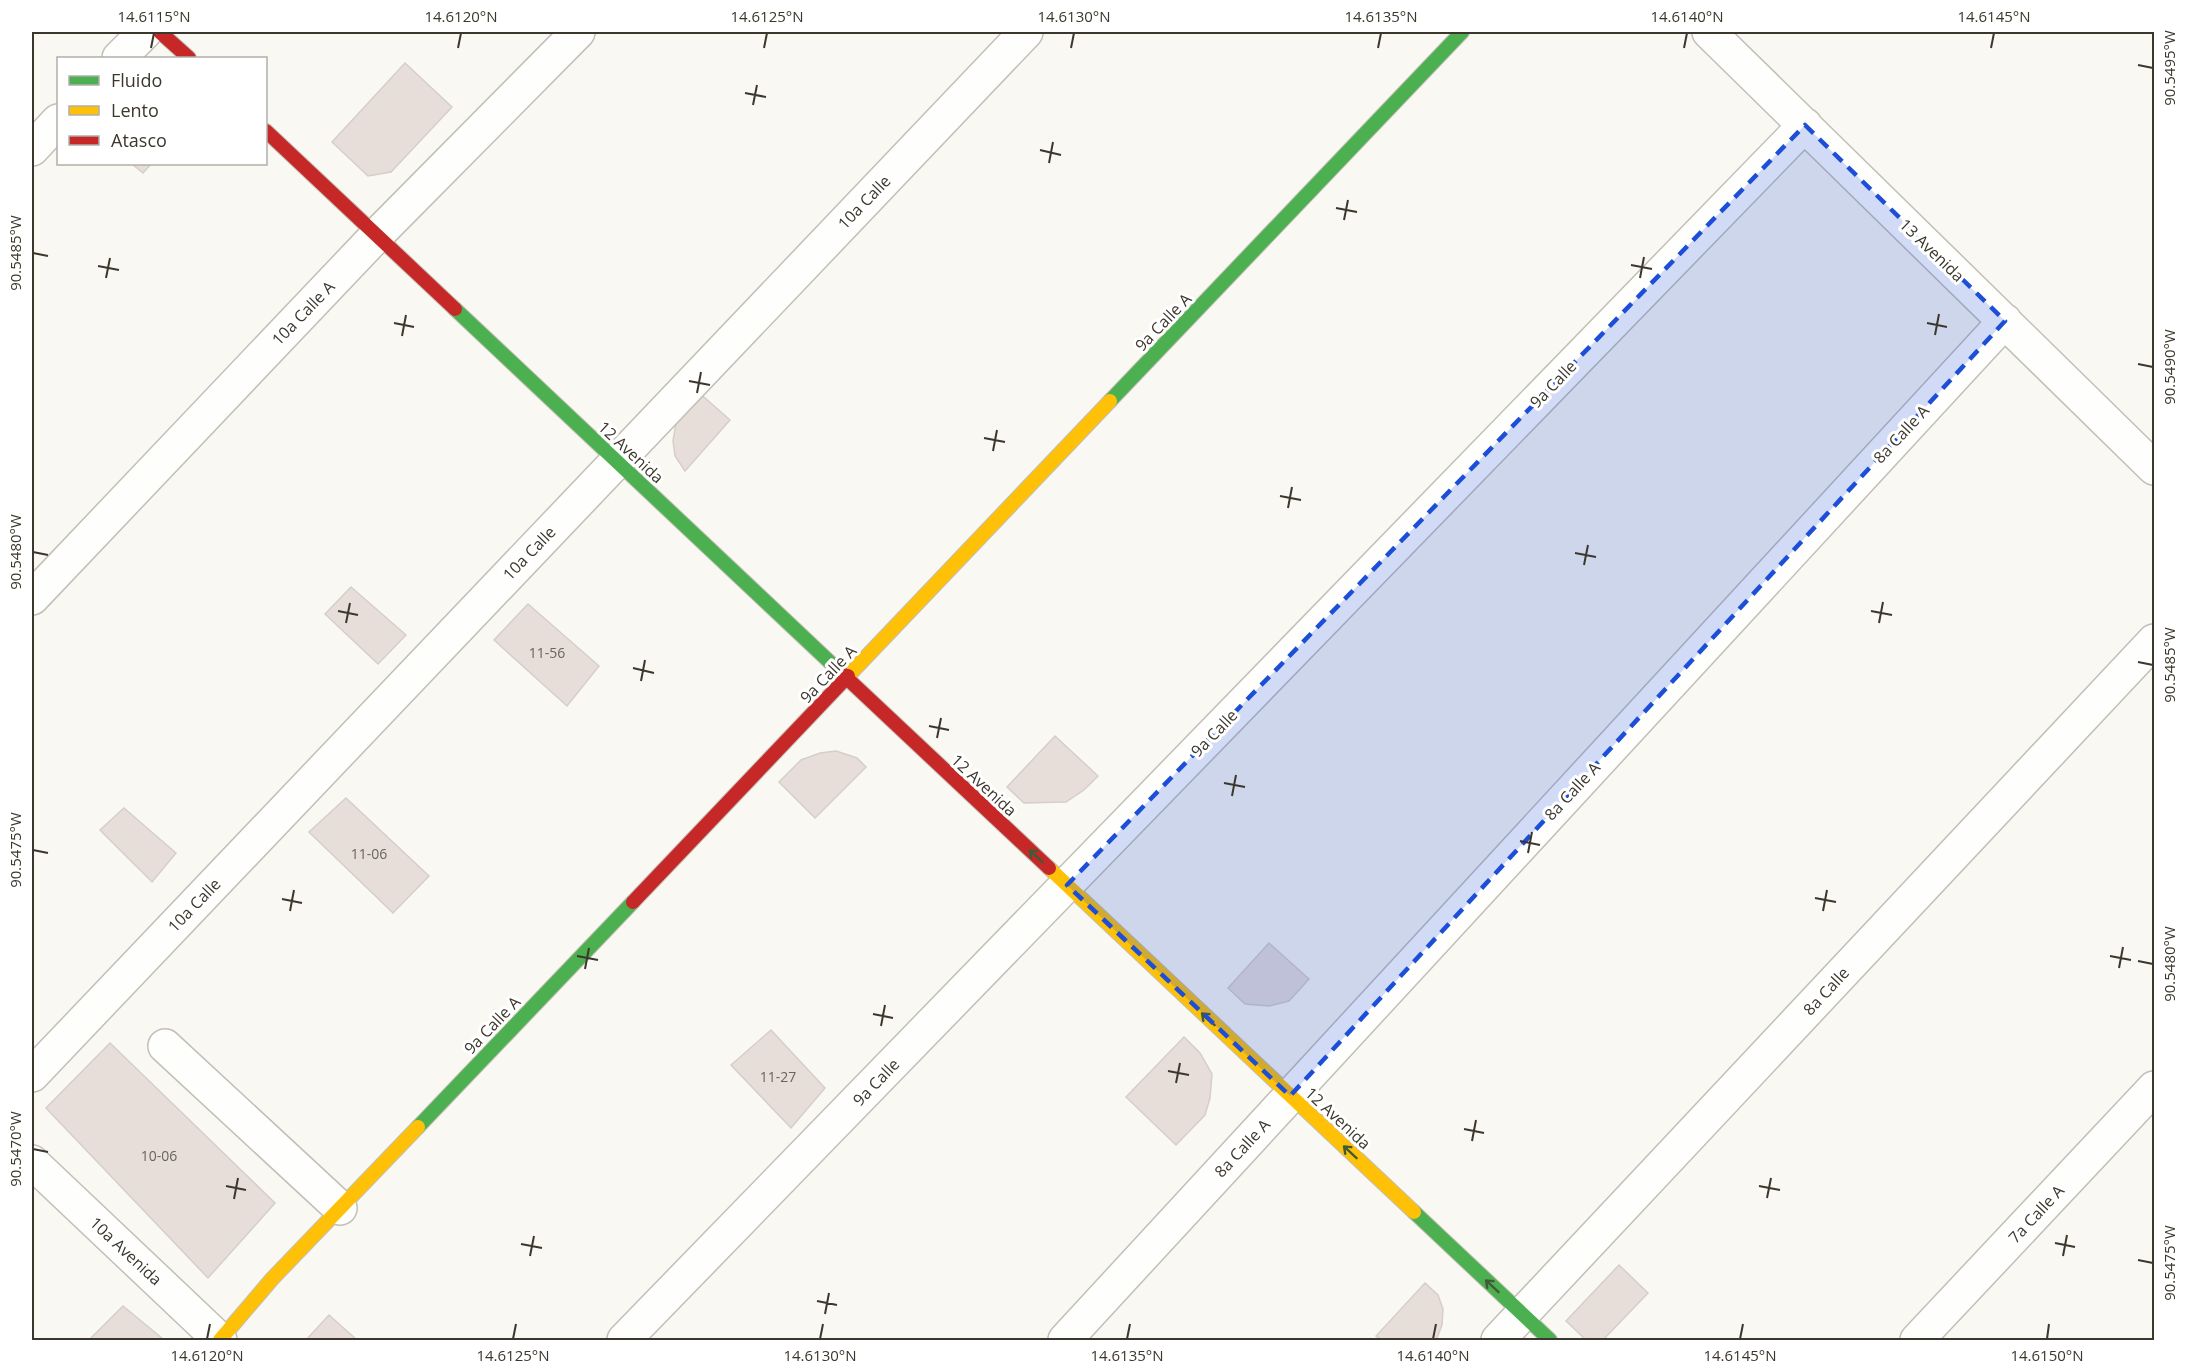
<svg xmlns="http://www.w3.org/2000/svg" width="2186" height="1372" viewBox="0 0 2186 1372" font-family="'Open Sans',sans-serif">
<rect width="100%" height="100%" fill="#faf8f2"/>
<path fill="#e7ded9" stroke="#d5cec9" stroke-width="1.5" d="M405,63L452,107L391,172L368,176L332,142Z
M132,164H151L143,173Z
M696,390L730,420L685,471L675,456L673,441L676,423Z
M351,587L406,635L378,664L325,614Z
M528,604L599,666L567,706L494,640Z
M1055,736L1098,776L1084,790L1066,802L1024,803L1007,787Z
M836,751L857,758L866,767L815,818L779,782L801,760L820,753Z
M346,798L429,876L393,913L309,832Z
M124,808L176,853L152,882L100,830Z
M1269,943L1309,979L1289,1001L1269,1006L1245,1004L1228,988Z
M771,1030L825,1088L791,1128L731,1065Z
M1184,1037L1200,1053L1212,1074L1210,1098L1205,1115L1176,1145L1126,1097Z
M110,1043L275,1203L208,1278L46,1108Z
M1619,1265L1648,1293L1603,1340H1586L1566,1321Z
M1425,1283L1438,1295L1443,1309L1442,1325L1437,1338L1435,1340H1382L1376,1336Z
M123,1306L163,1339L162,1340H89Z
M329,1315L357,1340H306Z"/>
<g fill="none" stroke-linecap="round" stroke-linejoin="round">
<defs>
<path id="street" d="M1709,32L2154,468
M119,58L145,32
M32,149L58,121
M32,598L377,235L578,32
M165,1046L340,1208
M32,1075L1026,32
M32,1162L220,1340
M624,1340L1805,125
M1065,1340L2005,321
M1498,1340L2154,641
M1917,1340L2154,1088"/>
<path id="fast" d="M455,309L834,666
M1110,401L1462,32
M418,1127L633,902
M1414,1212L1550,1340"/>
<path id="slow" d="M848,676L1110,401
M1049,868L1414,1212
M220,1340L272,1279L418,1127"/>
<path id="jam" d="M160,32L189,58
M266,131L455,309
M834,666L1049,868
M633,902L848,676"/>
</defs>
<use href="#street" stroke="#c2bfb8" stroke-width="36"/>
<use href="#fast" stroke="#c2bfb8" stroke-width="16"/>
<use href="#slow" stroke="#c2bfb8" stroke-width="16"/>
<use href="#jam" stroke="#c2bfb8" stroke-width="16"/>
<use href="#street" stroke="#fefefd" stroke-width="33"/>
<use href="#fast" stroke="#4caf50" stroke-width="14"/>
<use href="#slow" stroke="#ffc107" stroke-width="14"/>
<use href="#jam" stroke="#c62828" stroke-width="14"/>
</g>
<defs><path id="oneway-shaft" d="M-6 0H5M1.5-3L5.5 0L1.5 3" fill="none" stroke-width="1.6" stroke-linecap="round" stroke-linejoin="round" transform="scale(1.5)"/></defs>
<g stroke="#415b37">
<use href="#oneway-shaft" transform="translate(1036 856) rotate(-137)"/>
<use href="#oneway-shaft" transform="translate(1208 1019) rotate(-137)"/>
<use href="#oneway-shaft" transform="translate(1350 1152) rotate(-137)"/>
<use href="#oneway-shaft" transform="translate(1492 1286) rotate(-137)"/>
</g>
<path fill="#1d4ed8" fill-opacity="0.2" stroke="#1d4ed8" stroke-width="4.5" stroke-dasharray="12 8" stroke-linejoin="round" d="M1805,125L2005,321L1290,1096L1067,885Z"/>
<path fill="none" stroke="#3c372c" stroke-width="2" d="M151,48L154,33M458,48L461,33M764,48L767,33M1071,48L1074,33M1378,48L1381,33M1684,48L1687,33M1991,48L1994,33M2138,65L2153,68M745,93L766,97M753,105L757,85M1040,150L1061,155M1049,163L1053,142M1336,208L1357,212M1344,220L1348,200M33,253L48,256M1631,265L1652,269M98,266L119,270M106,278L110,258M1640,278L1644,257M394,323L414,327M1927,323L1947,327M1935,335L1939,314M402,336L406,315M2138,364L2153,367M689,381L710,385M697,393L701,372M984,438L1005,442M993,451L997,430M1280,496L1301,500M1288,508L1292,487M33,552L48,555M1575,553L1596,557M1584,565L1588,545M338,611L358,615M1871,611L1892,615M346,623L350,603M1879,623L1883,602M2138,662L2153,665M633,668L654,673M641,681L645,660M929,726L949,730M937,738L941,718M1224,783L1245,787M1232,796L1236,775M1520,841L1540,845M33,850L48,853M1528,853L1532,832M1815,898L1836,902M282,899L302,903M290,911L294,890M1823,911L1827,890M577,956L598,960M2110,956L2131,960M2138,961L2153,964M2119,968L2123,947M585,969L589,948M873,1014L893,1018M881,1026L885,1005M1168,1071L1189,1075M1176,1083L1180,1063M1464,1129L1484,1133M1472,1141L1476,1120M33,1149L48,1152M226,1186L246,1190M1759,1186L1780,1190M1767,1198L1771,1178M234,1199L238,1178M2055,1243L2075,1247M521,1244L542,1248M530,1256L534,1236M2063,1256L2067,1235M2138,1260L2153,1263M817,1301L837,1305M825,1314L829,1293M207,1339L210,1324M513,1339L516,1324M820,1339L823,1324M1127,1339L1130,1324M1433,1339L1436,1324M1740,1339L1743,1324M2047,1339L2049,1324"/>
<g text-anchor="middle" stroke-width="6" stroke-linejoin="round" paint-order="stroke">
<g font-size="14" fill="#6a645a">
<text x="547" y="658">11-56</text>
<text x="369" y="859">11-06</text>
<text x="778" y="1082">11-27</text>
<text x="159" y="1161">10-06</text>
</g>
<g font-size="16" fill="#3c372c" stroke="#fff">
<text transform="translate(864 202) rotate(-46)" y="6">10a Calle</text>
<text transform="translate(1932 250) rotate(44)" y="6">13 Avenida</text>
<text transform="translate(303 313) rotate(-46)" y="6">10a Calle A</text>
<text transform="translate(1163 322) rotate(-46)" y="6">9a Calle A</text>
<text transform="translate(1553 384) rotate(-46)" y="6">9a Calle</text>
<text transform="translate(1901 434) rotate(-47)" y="6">8a Calle A</text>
<text transform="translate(631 452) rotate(43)" y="6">12 Avenida</text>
<text transform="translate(529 553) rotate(-46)" y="6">10a Calle</text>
<text transform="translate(828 674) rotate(-46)" y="6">9a Calle A</text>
<text transform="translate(1214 733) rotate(-46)" y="6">9a Calle</text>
<text transform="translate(984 785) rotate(43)" y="6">12 Avenida</text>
<text transform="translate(1572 791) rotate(-47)" y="6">8a Calle A</text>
<text transform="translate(194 905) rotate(-46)" y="6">10a Calle</text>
<text transform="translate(1826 991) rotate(-47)" y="6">8a Calle</text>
<text transform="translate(492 1025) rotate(-46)" y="6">9a Calle A</text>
<text transform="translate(876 1082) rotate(-46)" y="6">9a Calle</text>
<text transform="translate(1338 1118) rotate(43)" y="6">12 Avenida</text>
<text transform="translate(1242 1148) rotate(-47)" y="6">8a Calle A</text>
<text transform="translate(2036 1214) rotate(-47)" y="6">7a Calle A</text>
<text transform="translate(126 1251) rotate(43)" y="6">10a Avenida</text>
</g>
</g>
<rect width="2186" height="1372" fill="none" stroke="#ffffff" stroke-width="66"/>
<rect x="57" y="57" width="210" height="108" fill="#ffffff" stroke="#b1afab" stroke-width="1.5"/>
<rect x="69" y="76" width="30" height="9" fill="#4caf50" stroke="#b1afab" stroke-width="1.5"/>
<text x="111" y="87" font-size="18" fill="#3c372c">Fluido</text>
<rect x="69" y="106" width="30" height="9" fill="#ffc107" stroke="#b1afab" stroke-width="1.5"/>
<text x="111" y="117" font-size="18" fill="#3c372c">Lento</text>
<rect x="69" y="136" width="30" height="9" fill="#c62828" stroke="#b1afab" stroke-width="1.5"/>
<text x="111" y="147" font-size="18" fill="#3c372c">Atasco</text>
<rect x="33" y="33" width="2120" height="1306" fill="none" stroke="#3c372c" stroke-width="2"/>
<g font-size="15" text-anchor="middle" fill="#3c372c">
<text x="154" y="22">14.6115°N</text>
<text x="461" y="22">14.6120°N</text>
<text x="767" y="22">14.6125°N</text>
<text x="1074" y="22">14.6130°N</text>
<text x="1381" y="22">14.6135°N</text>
<text x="1687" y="22">14.6140°N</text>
<text x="1994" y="22">14.6145°N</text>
<text transform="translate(2170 68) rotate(-90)" y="5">90.5495°W</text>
<text transform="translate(16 253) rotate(-90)" y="5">90.5485°W</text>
<text transform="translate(2170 367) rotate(-90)" y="5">90.5490°W</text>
<text transform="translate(16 552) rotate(-90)" y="5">90.5480°W</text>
<text transform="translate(2170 665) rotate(-90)" y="5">90.5485°W</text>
<text transform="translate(16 850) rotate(-90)" y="5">90.5475°W</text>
<text transform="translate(2170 964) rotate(-90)" y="5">90.5480°W</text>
<text transform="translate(16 1149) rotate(-90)" y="5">90.5470°W</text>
<text transform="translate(2170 1263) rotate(-90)" y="5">90.5475°W</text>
<text x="207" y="1361">14.6120°N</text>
<text x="513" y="1361">14.6125°N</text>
<text x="820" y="1361">14.6130°N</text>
<text x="1127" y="1361">14.6135°N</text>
<text x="1433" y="1361">14.6140°N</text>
<text x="1740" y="1361">14.6145°N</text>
<text x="2047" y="1361">14.6150°N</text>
</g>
</svg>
